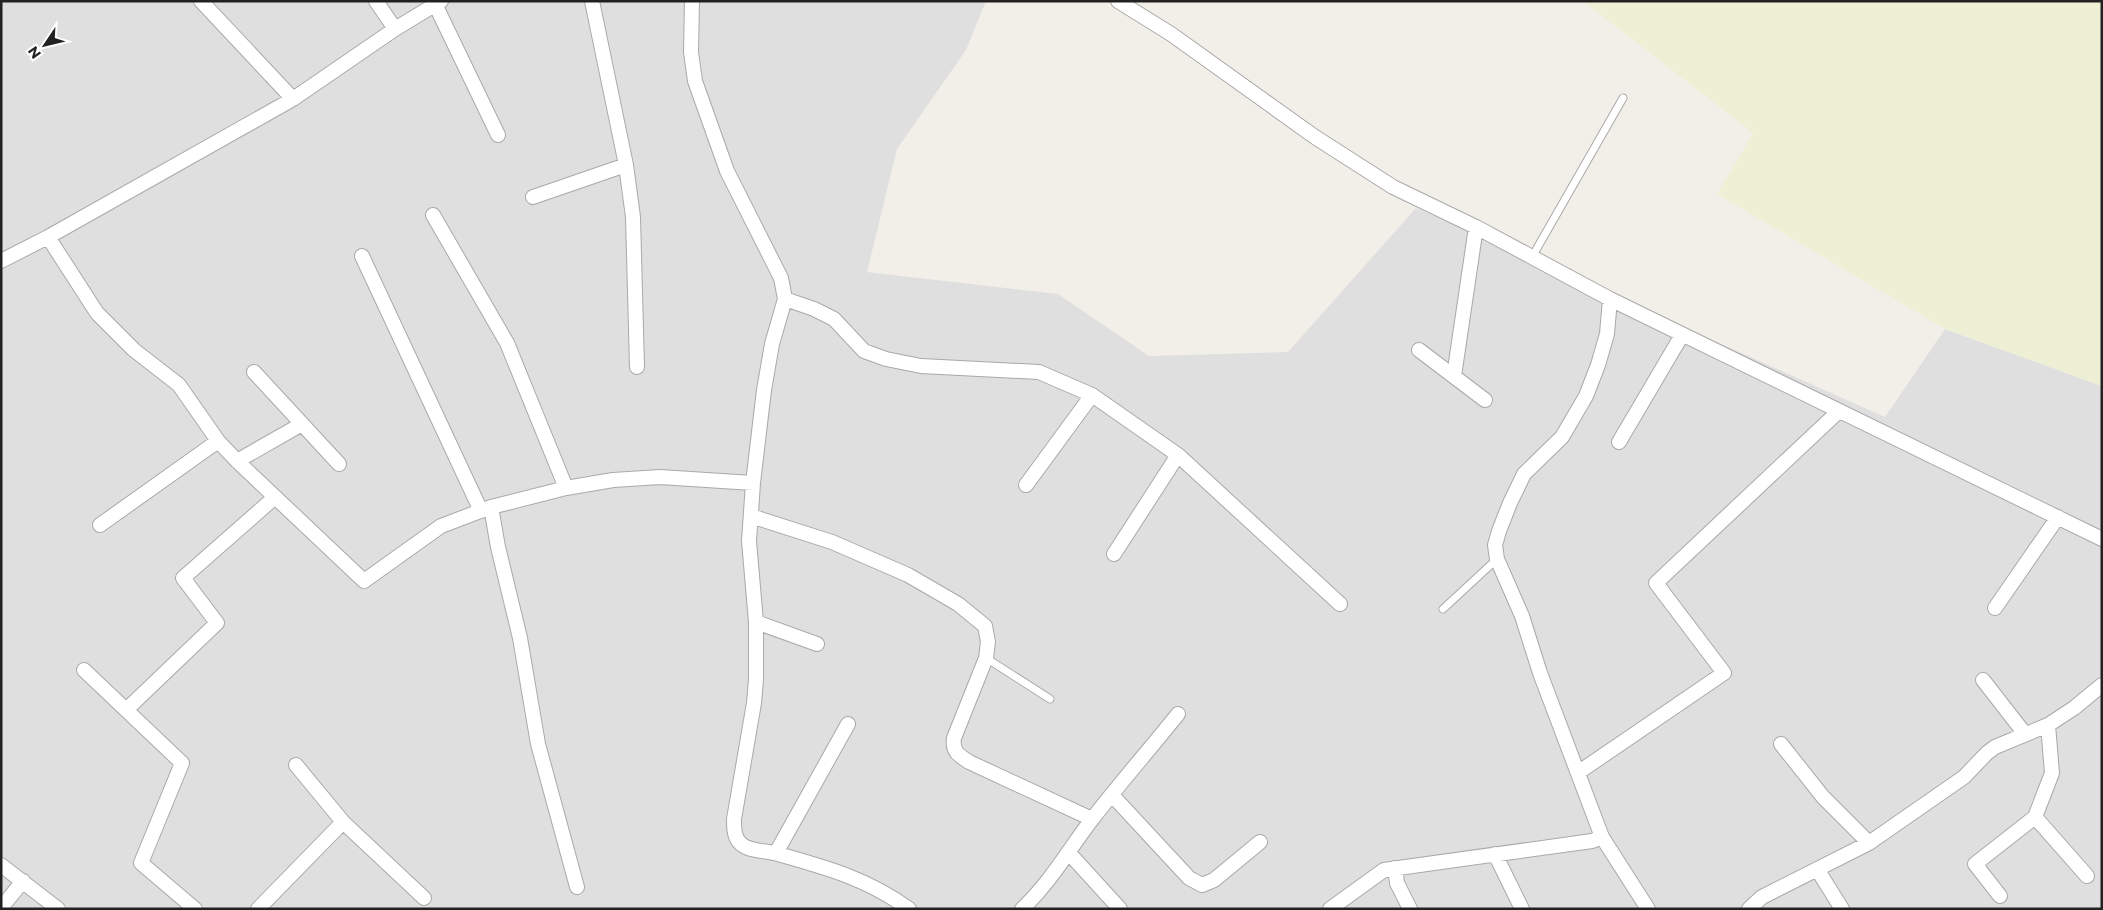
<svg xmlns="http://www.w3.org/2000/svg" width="2103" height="910" viewBox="0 0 2103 910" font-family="Montserrat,sans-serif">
<rect width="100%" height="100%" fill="#f2efe9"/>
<path fill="#e0dfdf" d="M1,1H986L966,50L897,149L867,272L1058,294L1149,356L1288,352L1416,208L1885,417L1945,329L2102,386V909H1Z"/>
<path fill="#eef0d5" d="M1583,1H2102V386L1945,329L1717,194L1753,133Z"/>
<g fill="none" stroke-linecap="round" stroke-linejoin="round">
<defs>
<path id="lane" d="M1532,257L1623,98
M1443,609L1497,559
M986,658L1050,699"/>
<path id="street" d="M201,1L293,99
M376,1L395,29
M592,1L626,165L633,217L637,367
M692,1L691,52L695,81L727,171L781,278L785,299L772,344L764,390L753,483L749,541L756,622V679L754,703L734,819C734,828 734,838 741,844C750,852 766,850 778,854C827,868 866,878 909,909
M1118,1L1171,34L1315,137L1393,187L1476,227L1610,299L2102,539
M435,4L498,135
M533,197L626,165
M433,215L507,343L566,488
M48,237L97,313L134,350L179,385L218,441L237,461L364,581L441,526L491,507L566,488L613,480L660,477L753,483
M362,256L481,511
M1,261L48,237L293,99L395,29L441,1
M785,299L814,309L834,319L864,351L886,359L921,366L1039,372L1092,395L1178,455L1340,604
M1610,299L1607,334L1598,365L1586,396L1562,437L1524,474L1510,503L1499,531L1495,545L1497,559L1522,616L1540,673L1602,837L1648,909
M1419,350L1485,400
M254,372L339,464
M1454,376L1476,227
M1619,442L1682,335
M237,461L302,424
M1026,485L1092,395
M491,507L498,547L520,638L538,744L577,887
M751,516L832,542L908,575L958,604L985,626L988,642L986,658L954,738C952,751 958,755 969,762L1092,819
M100,525L218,441
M1114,554L1178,455
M1995,608L2058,517
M756,622L817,644
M84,670L182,763L141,863L195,909
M1983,680L2025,734
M126,710L217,623L183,578L274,498
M1781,744L1823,797L1869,843
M296,765L343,822L424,898
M1579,772L1724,673L1656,583L1839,411
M1112,795L1189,878L1202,885L1214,880L1260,842
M2035,817L2087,876
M776,853L848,724
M1069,853L1120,909
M1495,854L1522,909
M1,865L58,909
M1395,868L1397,883L1410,909
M1817,869L1842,909
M2000,896L1975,864L2035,817L2052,773L2048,725
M1,908L23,881
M258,909L343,822
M1022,909C1051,882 1069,849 1093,818C1120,783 1150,749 1178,714
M1330,909L1384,870L1592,841L1602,837
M1749,909L1762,897L1869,843L1964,777L1987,753L1995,747L2048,725L2074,708L2102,685"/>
</defs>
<use href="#lane" stroke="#a9a9a9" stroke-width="9"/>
<use href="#street" stroke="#a9a9a9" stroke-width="16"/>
<use href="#lane" stroke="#fff" stroke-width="7"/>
<use href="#street" stroke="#fff" stroke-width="14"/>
</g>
<rect width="2103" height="910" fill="none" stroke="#222222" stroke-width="5"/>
<g transform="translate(45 45) rotate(235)" stroke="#ffffff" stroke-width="4" paint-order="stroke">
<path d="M0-4L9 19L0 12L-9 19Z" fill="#222222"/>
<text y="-8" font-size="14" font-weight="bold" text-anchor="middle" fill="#222222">N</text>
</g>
</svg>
